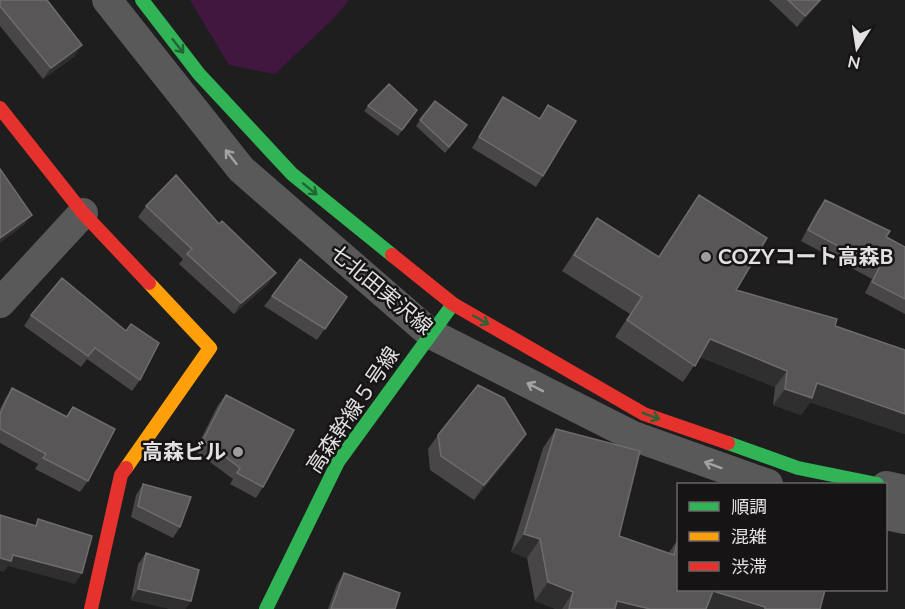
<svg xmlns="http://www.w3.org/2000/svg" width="905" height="609" viewBox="0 0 905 609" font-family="Lato,'Noto Sans JP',sans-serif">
<rect width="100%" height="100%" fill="#1f1e1f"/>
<path fill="#42173f" d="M190,0H349L334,18L275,74L229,65Z"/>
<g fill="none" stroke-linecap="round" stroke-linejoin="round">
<path stroke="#595959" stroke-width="30" d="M107,0L241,169L431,334L633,436L768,484
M0,303L83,213
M886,486L905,490
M886,515L905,519"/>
<path stroke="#30b455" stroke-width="14" d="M142,0L199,74L292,174L392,255
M728,443L798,468L877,484
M266,609L338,462L453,304"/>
<path stroke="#ff9f0a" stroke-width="14" d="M126,468L210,348L149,283"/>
<path stroke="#e5322d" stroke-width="14" d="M0,108L83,213L149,283
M392,255L453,304L644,414L728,443
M91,609L121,475L126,468"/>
</g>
<path fill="#484647" d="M0,0L75,56L43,79L0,26Z
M769,0H822L797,27Z
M503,97L539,118L548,105L543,176L536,187L472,148Z
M368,106L417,110L398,136L364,111Z
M420,120L463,131L445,153L416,126Z
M699,195L736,290L905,350V434L810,402L801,415L773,405L775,387L700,357L683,382L615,337L630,314L562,271L597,218L658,257Z
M825,200L905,247V314L865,293L872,279L801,241L817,211Z
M146,206L269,283L234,314L179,264L183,259L138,217Z
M272,296L347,297L317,340L264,306Z
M31,315L126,331L140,380L132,391L87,359L81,367L24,326Z
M12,388L66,416L73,407L88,481L80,492L35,469L38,464L0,443V409L5,399Z
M226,395L263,487L256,498L230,484L233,479L195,451L218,405Z
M556,429L619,536L668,554L678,539L820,609H556L535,601L527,558L511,552L543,448Z
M438,435L516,449L474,500L430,470L428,449Z
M143,484L180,527L173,538L131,517L136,495Z
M146,553L191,601L185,609H171L131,600L138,564Z
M344,573L395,609H328L337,584Z"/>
<path fill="#302f30" d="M820,0H822L797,27L805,16Z
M82,45L75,56L43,79L51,68Z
M32,215L24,225L0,243V238Z
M276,273L269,283L234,314L241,303Z
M710,339L787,371L775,387L698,356Z
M817,383L905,414V434L810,402L801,415L773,405L785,389Z
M526,434L516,449L474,500L484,485Z
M524,534L540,539L527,558L511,552Z
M13,555L82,573L75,584L8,566L4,572L0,571V558Z
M548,582L573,592L562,609H556L535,601Z
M138,589L191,601L185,609H171L131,600Z
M713,591L765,607L764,609H700Z
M617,601L650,609H612Z"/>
<path fill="#585657" stroke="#6e6c6d" stroke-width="1.5" d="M0,0H47L82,45L51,68L0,6Z
M788,0H820L805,16Z
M389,84L417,110L402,130L368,106Z
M503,97L540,119L548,105L576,121L543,176L479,137Z
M435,101L467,125L449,147L420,120Z
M0,169L32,215L0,238Z
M176,175L219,224L222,221L276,273L241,303L187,254L192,249L146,206Z
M699,195L767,238L736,290L837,319L835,326L905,350V414L817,383L812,398L785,389L787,371L710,339L695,366L627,320L642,297L574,255L597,218L659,257Z
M825,200L890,231L886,237L905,247V299L872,282L879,268L808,230Z
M300,259L347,297L325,329L272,296Z
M62,278L126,331L131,324L159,343L140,380L95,348L88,356L31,315Z
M478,385L504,398L526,434L484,485L441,456L438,435Z
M12,388L67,417L73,407L115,429L88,481L43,458L46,454L0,429V414Z
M226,395L294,430L263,487L237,473L240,468L203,440Z
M556,429L640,451L619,536L674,555L678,539V590H825L820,609H765V607L713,591L706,609H650L617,601L615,609H569L573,592L548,582L540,539L524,534Z
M143,484L191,497L180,527L138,506Z
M0,515L36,526L38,519L92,536L82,573L13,555L11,561L0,558Z
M146,553L199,570L191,601L138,589Z
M344,573L400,593L395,609H331Z"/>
<defs><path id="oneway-shaft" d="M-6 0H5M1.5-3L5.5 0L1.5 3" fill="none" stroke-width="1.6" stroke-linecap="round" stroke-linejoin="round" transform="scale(1.5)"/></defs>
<g stroke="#246436">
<use href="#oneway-shaft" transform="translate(178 46) rotate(52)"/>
<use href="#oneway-shaft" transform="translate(310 189) rotate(39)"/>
<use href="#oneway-shaft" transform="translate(481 320) rotate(30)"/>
<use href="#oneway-shaft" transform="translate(651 416) rotate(21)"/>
</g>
<g stroke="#a4a3a4">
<use href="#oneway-shaft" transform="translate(231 157) rotate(-128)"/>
<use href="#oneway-shaft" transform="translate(535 387) rotate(-153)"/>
<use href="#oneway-shaft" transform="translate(713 465) rotate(-160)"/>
</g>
<g fill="#9e9c9d" stroke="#171416" stroke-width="2">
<circle cx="706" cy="257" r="6"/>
<circle cx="238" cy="452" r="6"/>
</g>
<g text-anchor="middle" stroke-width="5" stroke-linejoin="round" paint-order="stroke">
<g font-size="21" font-weight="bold" fill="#e2e0e1" stroke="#171416" text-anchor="start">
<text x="718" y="264">COZYコート高森B</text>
<text x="226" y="459" text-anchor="end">高森ビル</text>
</g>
<g font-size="21" fill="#e2e0e1" stroke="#171416">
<text transform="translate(381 290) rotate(40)" y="7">七北田実沢線</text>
<text transform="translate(353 410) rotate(-56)" y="7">高森幹線５号線</text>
</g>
</g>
<rect x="677" y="483" width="210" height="108" fill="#171416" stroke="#686667" stroke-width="1.5"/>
<rect x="689" y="502" width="30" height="9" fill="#30b455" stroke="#686667" stroke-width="1.5"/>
<text x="731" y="513" font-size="18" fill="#e2e0e1">順調</text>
<rect x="689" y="532" width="30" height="9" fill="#ff9f0a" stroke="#686667" stroke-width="1.5"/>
<text x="731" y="543" font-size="18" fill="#e2e0e1">混雑</text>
<rect x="689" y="562" width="30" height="9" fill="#e5322d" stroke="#686667" stroke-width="1.5"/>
<text x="731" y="573" font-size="18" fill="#e2e0e1">渋滞</text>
<g transform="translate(857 48) rotate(192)" stroke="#171416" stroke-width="4.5" paint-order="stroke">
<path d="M0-4.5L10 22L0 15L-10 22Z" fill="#e2e0e1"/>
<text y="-9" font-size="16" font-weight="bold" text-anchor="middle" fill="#e2e0e1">N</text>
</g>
</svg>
